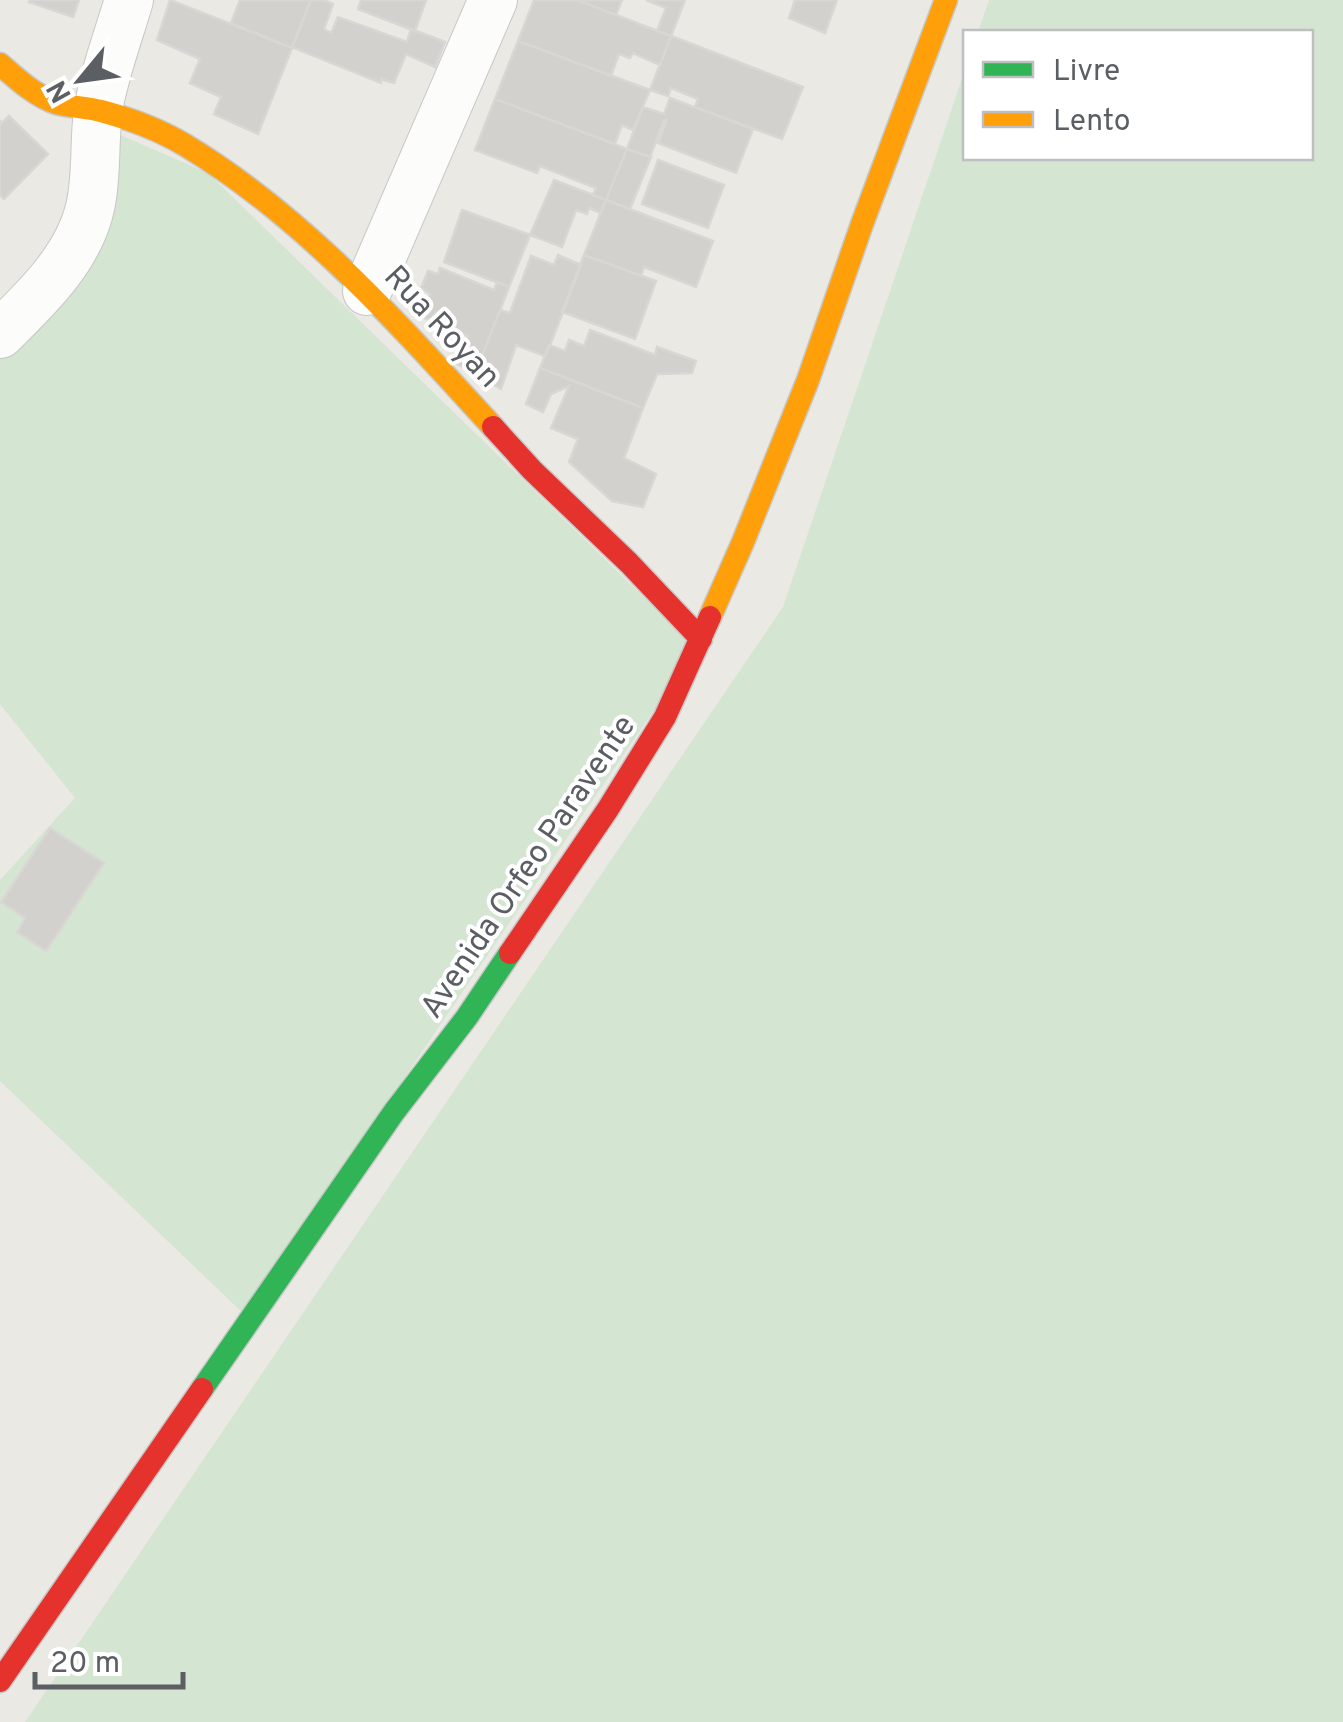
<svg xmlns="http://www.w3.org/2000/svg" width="1343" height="1722" viewBox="0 0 1343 1722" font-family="Overpass,sans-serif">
<rect width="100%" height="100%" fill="#eae9e4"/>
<path fill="#d4e5d1" d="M989,0H1343V1722H25L783,607L965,70L966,158H1310V32H978Z
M104,128L208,173L696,648L244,1314L0,1081V880L75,798L0,704V349L67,285Z"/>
<path fill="#d2d1ce" stroke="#d9d7d4" stroke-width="2.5" d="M30,0H79L73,17L29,2Z
M170,0L292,48L258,134L214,114L221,97L190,83L200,59L157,40Z
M240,0H311L292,48L231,23Z
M311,0H324L333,4L324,29L331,33L338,17L407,42L411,29L445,42L435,67L406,54L394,83L381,79V83L292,47Z
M361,0H426L415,31L358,9Z
M534,0H577L671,36L660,65L633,53L630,58L619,54L611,76L518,41Z
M577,0H622L616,15Z
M646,0H685L671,36L657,31L666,8Z
M795,0H837L825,33L789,18Z
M671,36L803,87L782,139L695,107L698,99L671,88L668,96L650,90Z
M518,41L650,90L633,130L622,125L615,144L495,99Z
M670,98L753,129L736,173L658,143L667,120H664L650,157L627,149L643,107L664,114Z
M495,99L627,149L606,200L593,195L596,188L540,166L537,173L475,150Z
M9,116L48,154L4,199L0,195V121L2,123Z
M627,149L651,157L630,209L606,200Z
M658,160L724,185L708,228L642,204Z
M554,180L606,200L601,213L589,208L587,214L576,210L562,247L530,235Z
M606,200L713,241L696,287L644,267L641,276L584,255Z
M462,210L530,235L509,287L444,262Z
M558,255L581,265L549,348L545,356L516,345L501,389L475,374L500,310L510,313L531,256L554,265Z
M584,255L656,281L635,339L562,312Z
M440,268L494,290L497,282L509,287L475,374L457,364L468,336L422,317L430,294L421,288L428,271L438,274Z
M590,330L655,355L657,347L696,361L692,373L657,374L643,408L540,368L549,345L565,351L569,340L584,346Z
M540,368L643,408L624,458L656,474L643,507L612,501L569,462L578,439L551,428L569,386L551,394L543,412L526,404Z
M50,828L104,863L46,951L17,932L25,918L1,902Z"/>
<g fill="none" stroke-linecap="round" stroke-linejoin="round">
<defs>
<path id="street" d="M367,291L493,0
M0,334C37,298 81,256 91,203C97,173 94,142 98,111C103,77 119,34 129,0"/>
<path id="fast" d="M202,1389L394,1112L467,1017L510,953"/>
<path id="slow" d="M0,64C17,79 34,95 56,103C70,107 86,107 101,111C131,119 158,129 185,145C305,217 399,325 493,427
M710,617L743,542L808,380L862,224L946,0"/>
<path id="jam" d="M493,427L532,470L629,563L701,639
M510,953L608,809L665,717L710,617
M0,1681L202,1389"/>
</defs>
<use href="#street" stroke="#c7c7c7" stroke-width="50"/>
<use href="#fast" stroke="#c6c7c6" stroke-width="25"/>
<use href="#slow" stroke="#c6c7c6" stroke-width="25"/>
<use href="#jam" stroke="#c6c7c6" stroke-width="25"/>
<use href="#street" stroke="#fcfcfb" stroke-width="48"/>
<use href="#fast" stroke="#30b455" stroke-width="22"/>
<use href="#slow" stroke="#ff9f0a" stroke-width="22"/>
<use href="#jam" stroke="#e5322d" stroke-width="22"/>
</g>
<g text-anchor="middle" stroke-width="8" stroke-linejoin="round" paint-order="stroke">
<g font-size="32" fill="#5b5e62" stroke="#fff">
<text transform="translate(443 326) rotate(47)" y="11">Rua Royan</text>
<text transform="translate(527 866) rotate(-56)" y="11">Avenida Orfeo Paravente</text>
</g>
</g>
<rect x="963" y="30" width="350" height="130" fill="#ffffff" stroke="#bdbfc0" stroke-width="2.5"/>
<rect x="983" y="62" width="50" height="15" fill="#30b455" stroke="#bdbfc0" stroke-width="2.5"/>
<text x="1053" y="80" font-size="30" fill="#5b5e62">Livre</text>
<rect x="983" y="112" width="50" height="15" fill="#ff9f0a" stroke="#bdbfc0" stroke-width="2.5"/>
<text x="1053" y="130" font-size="30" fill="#5b5e62">Lento</text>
<g transform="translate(80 80) rotate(241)" stroke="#ffffff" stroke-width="8" paint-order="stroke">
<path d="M0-8L18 38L0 25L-18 38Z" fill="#5b5e62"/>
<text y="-15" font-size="28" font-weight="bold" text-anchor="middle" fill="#5b5e62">N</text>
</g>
<path d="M35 1672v15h148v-15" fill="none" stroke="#5b5e62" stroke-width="5"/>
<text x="50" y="1672" font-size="30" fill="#5b5e62" stroke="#ffffff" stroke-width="8" paint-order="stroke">20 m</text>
</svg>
